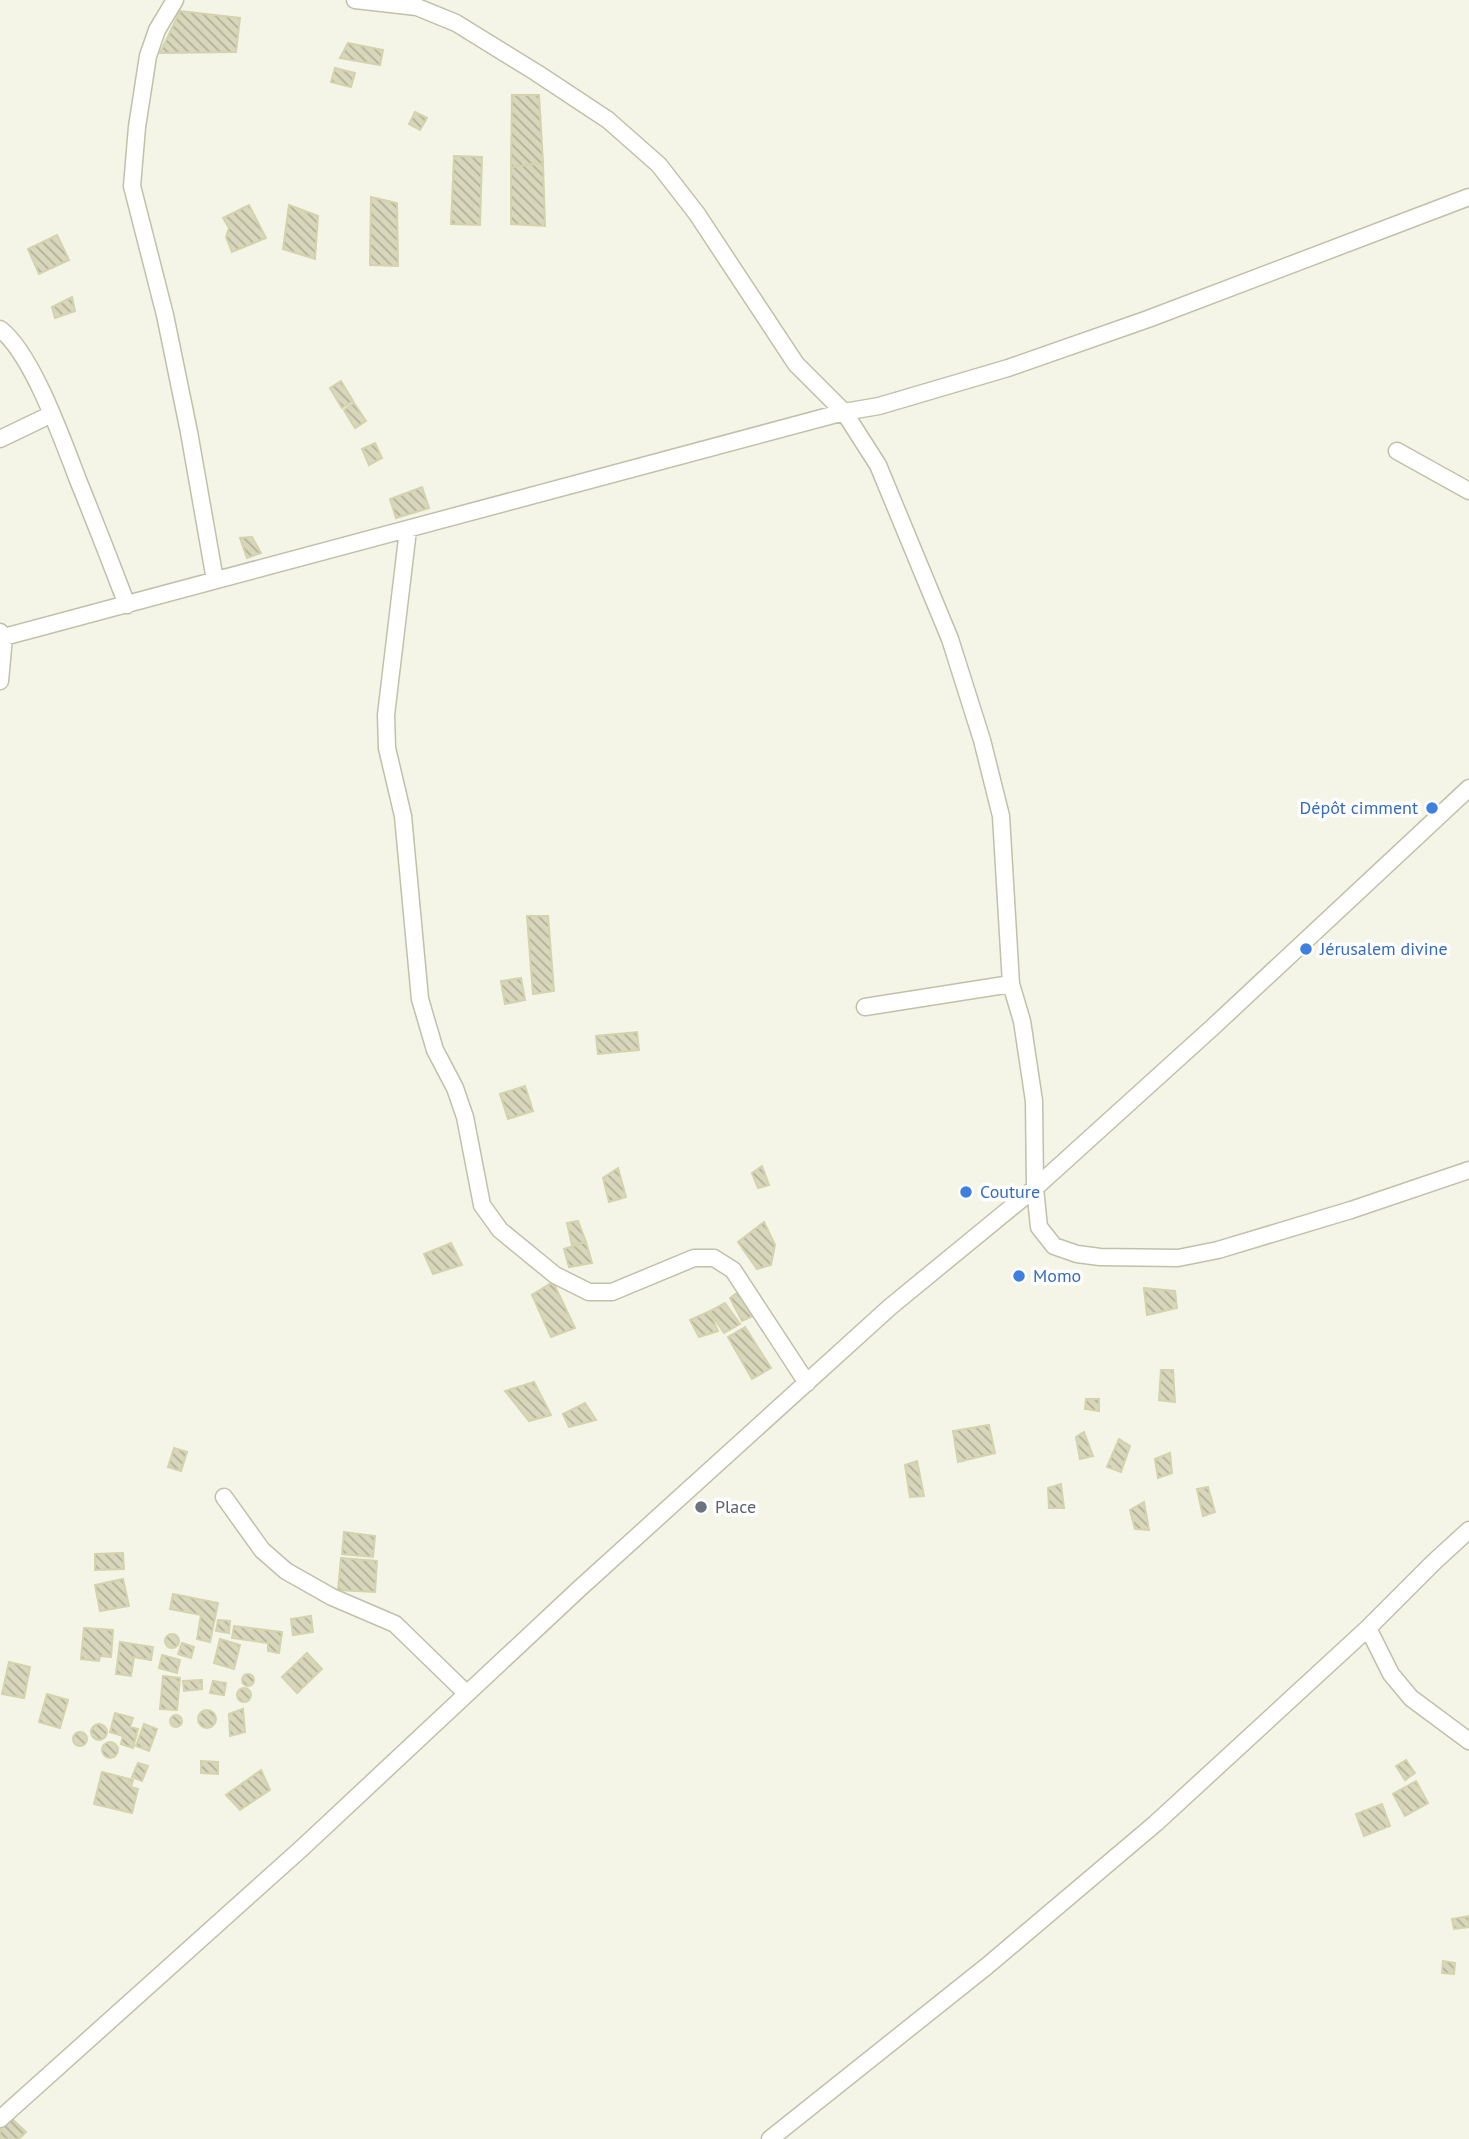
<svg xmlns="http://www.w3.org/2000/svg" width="1469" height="2139" viewBox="0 0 1469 2139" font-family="'PT Sans',sans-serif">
<defs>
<pattern id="building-back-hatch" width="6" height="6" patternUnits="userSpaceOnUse" patternTransform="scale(1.75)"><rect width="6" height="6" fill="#d8d7bb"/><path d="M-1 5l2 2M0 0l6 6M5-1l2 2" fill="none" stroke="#b1b099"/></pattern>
</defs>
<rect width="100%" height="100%" fill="#f4f5e7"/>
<path fill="url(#building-back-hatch)" stroke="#d3d3ad" stroke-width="2" d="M180,11L240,18L236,52L160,53Z
M348,43L383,50L380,65L340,58Z
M335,68L355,73L351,87L331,82Z
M512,95H539L543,163L511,167Z
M415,112L427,118L420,130L409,124Z
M454,156L482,157L480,225L451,224Z
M543,163L545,226L511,224V167Z
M371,197L397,203L398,266L370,265Z
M249,205L266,238L232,252L226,237L229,228L223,218Z
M289,205L318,216L315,259L283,249Z
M57,235L69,260L39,274L28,249Z
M72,297L75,311L55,318L52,307Z
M341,381L353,401L342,408L330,388Z
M354,403L366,421L355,428L344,410Z
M375,443L382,458L369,465L362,449Z
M422,487L429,508L396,518L390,499Z
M252,537L261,553L247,558L240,538Z
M527,916H548L554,991L533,994Z
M521,978L525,1000L505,1004L501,981Z
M637,1032L639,1050L598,1054L596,1036Z
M525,1086L533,1111L508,1119L500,1094Z
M762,1166L769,1185L758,1188L752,1173Z
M618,1168L626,1197L609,1202L603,1178Z
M578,1221L586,1242L572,1245L567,1223Z
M764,1222L775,1245L771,1265L757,1269L738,1242Z
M586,1242L592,1263L569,1267L564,1249Z
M451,1243L462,1265L433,1274L424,1254Z
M553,1282L575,1328L551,1337L532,1295Z
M1144,1288L1175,1291L1177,1308L1147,1315Z
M741,1290L755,1315L742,1321L730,1298Z
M725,1303L740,1324L724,1333L710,1311Z
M710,1311L718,1331L699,1337L690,1320Z
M745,1327L771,1368L752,1379L728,1337Z
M1161,1370H1173L1175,1402L1159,1400Z
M534,1382L551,1415L529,1421L505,1391Z
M1086,1399H1099V1411L1085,1409Z
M585,1403L596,1420L569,1427L563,1414Z
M989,1425L995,1453L958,1462L953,1431Z
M1084,1432L1093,1456L1080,1459L1076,1437Z
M1119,1439L1130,1446L1121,1472L1107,1467Z
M174,1448L187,1452L181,1471L168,1467Z
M1170,1453L1172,1473L1158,1478L1155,1459Z
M917,1461L924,1496L910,1497L905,1465Z
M1061,1484L1064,1508H1049L1048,1488Z
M1208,1487L1215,1512L1203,1516L1197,1489Z
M1144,1502L1149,1530L1135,1529L1130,1510Z
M344,1532L375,1536L373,1557L342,1554Z
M123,1553L124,1569L95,1570V1554Z
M341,1558L377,1561L375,1592L338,1590Z
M123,1579L129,1606L100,1611L95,1585Z
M173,1594L218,1603L210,1642L197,1639L201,1615L170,1609Z
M311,1616L313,1632L293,1635L291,1619Z
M218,1620L230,1621L229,1633L216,1631Z
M234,1626L282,1632L279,1653L268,1651V1643L232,1638Z
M84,1628L113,1630L111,1657L100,1656L99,1661L81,1659Z
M165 1641a7 7 0 1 1 14 0a7 7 0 1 1-14 0Z
M220,1639L240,1645L234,1669L214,1663Z
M120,1642L153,1647L151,1660L134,1657L131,1676L116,1674Z
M182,1643L194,1647L191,1658L178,1654Z
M307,1653L322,1669L297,1693L282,1677Z
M162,1655L180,1660L177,1673L159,1668Z
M9,1662L30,1667L24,1698L2,1694Z
M242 1680a6 6 0 1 1 12 0a6 6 0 1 1-12 0Z
M163,1676L180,1678L177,1710L160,1709Z
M202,1680V1689L184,1691L183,1681Z
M213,1681L226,1683L224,1695L210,1693Z
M237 1695a7 7 0 1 1 14 0a7 7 0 1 1-14 0Z
M47,1694L68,1700L60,1728L39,1722Z
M243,1709L245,1732L230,1736L229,1714Z
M198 1719a9 9 0 1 1 18 0a9 9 0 1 1-18 0Z
M115,1713L133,1718L130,1727L138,1729L133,1748L121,1744L123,1736L110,1732Z
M170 1721a6 6 0 1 1 12 0a6 6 0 1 1-12 0Z
M144,1724L157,1729L149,1751L136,1746Z
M91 1732a8 8 0 1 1 16 0a8 8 0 1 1-16 0Z
M73 1739a7 7 0 1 1 14 0a7 7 0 1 1-14 0Z
M102 1750a8 8 0 1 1 16 0a8 8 0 1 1-16 0Z
M1406,1760L1415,1773L1405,1780L1396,1766Z
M201,1761L218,1762V1774L201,1773Z
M138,1763L148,1766L142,1781L132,1777Z
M261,1770L270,1790L240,1810L226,1795Z
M102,1772L133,1780L131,1787L138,1789L132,1813L94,1804Z
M1416,1781L1428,1803L1405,1816L1393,1794Z
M1382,1804L1390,1826L1364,1836L1356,1814Z
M1469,1916V1927L1454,1929L1452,1919Z
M1443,1961L1455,1963L1454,1974L1442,1973Z
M9,2116L26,2132L19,2139H0V2127Z"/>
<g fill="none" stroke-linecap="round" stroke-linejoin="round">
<defs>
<path id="minor" d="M175,0L157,30L148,56L137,127L132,186L165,315L189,432L215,580
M355,0L417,7L456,23L537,73L608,120L659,165L697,214L796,364L844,412L878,465L950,639L982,740L1001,816L1011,984
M0,329C32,353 63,441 78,480C95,522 111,563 127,605
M0,439L52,414
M1397,451L1469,491
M408,530L386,715L387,748L403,816L420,999L435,1050L455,1088L465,1117L482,1205L500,1230L555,1275L589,1292H612L694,1258H714L733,1270L807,1383
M0,632L4,637L0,681
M0,638L844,412L879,406L1008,368L1148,319L1469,197
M865,1007L1011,984L1022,1021L1034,1101L1035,1188L1039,1227L1054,1246L1077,1254L1100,1257L1178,1258L1218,1250L1351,1210L1469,1170
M224,1497L262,1550L286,1571L332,1597L395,1624L467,1694
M1368,1628L1391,1674L1411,1698L1469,1741
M0,2119L302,1848L579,1589L890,1307L1035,1188L1214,1026L1469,788
M770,2139L987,1966L1156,1823L1368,1628L1434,1562L1469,1530"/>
</defs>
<use href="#minor" stroke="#c0c1a8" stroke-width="19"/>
<use href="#minor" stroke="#fff" stroke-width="16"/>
</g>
<g fill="#3f7fe0" stroke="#fff" stroke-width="2.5">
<circle cx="1432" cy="808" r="7"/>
<circle cx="1306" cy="949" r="7"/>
<circle cx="966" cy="1192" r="7"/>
<circle cx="1019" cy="1276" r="7"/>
</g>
<circle fill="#6b7280" stroke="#fff" stroke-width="2.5" cx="701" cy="1507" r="7"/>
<g text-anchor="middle" stroke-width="7" stroke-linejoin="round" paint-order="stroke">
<g font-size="18" fill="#366cbe" stroke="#fff" text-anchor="start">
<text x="1418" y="814" text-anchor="end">Dépôt cimment</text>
<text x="1320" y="955">Jérusalem divine</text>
<text x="980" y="1198">Couture</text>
<text x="1033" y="1282">Momo</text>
</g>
<g font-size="18" fill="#5b616d" stroke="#fff" text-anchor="start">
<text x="715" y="1513">Place</text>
</g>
</g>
</svg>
